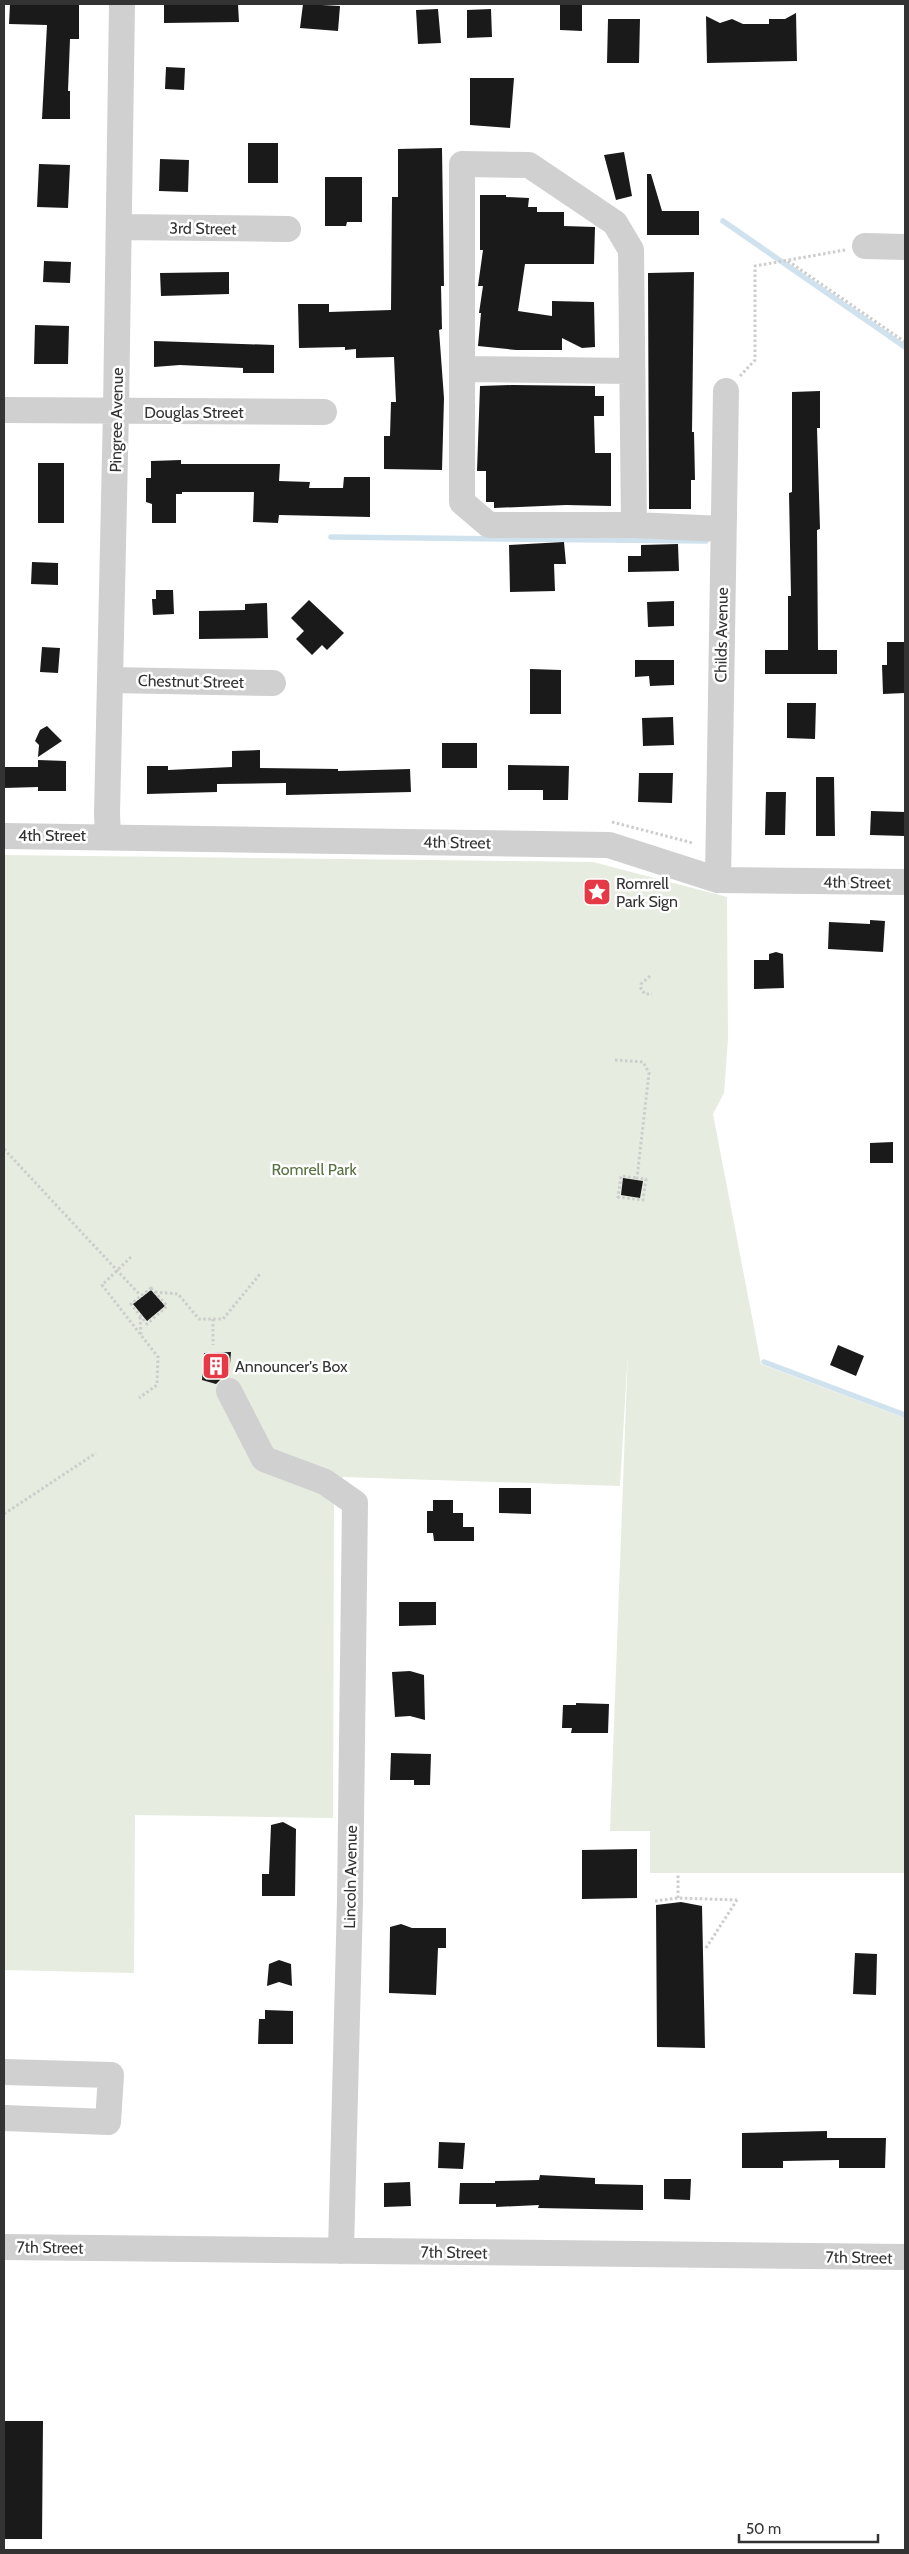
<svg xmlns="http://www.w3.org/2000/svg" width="909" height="2554" viewBox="0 0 909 2554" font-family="Cabin,sans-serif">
<rect width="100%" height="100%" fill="#fff"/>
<path fill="#e6ecdf" d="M4,855L593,862L727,897L728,1039L724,1093L713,1114L761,1364L905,1418V1873H650V1831H610L628,1350L620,1486L343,1477L334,1494L333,1818L135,1815L134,1973L4,1970Z"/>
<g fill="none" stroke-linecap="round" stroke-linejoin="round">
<path stroke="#cfe2ee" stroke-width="5.5" d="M723,221L905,347
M331,537L706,541
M764,1362L905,1415"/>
</g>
<path fill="#1a1a1a" d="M10,4H79V39H70L68,91H70V119H42L47,25L9,24Z
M164,4H238L239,22L164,23Z
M303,4L340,6L338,31L300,28Z
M560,5H582V31L560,30Z
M438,9L441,43L418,44L416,10Z
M491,9L492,37L467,38V10Z
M796,13L797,61L707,63L706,16L720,23L732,19L743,24H769V19H785Z
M608,19H640L639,63H607Z
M166,67L185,68L184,90L165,89Z
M470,78H514L510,128L470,125Z
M248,143H278V183H248Z
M442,148L444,286H441L442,329L439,330L444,398L442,470L384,469V436H390L391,402H396L394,357L356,358V349L345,350V347L299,348L298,304H329V312L391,310L392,197H398V149Z
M624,152L632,196L616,200L604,155Z
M160,159L189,160L188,192L159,191Z
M39,164L70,165L68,208L37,207Z
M647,174H651L662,211H699V235H647Z
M325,177H362V222H347L346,226H325Z
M480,195H506V197L529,198L528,207H537V212H564V226L595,227L594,264H525L518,311L552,316V301L594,302L595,347L582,348L562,338V350H516L478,346L481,313H479L483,286H478L483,250H480Z
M44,261L71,262L70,283L43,282Z
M229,272V294L161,296L160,273Z
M694,272L692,432H694L695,480H691V509H649L648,273Z
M35,325L69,326L68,364H34Z
M154,341L274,345V373H243V368L180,365L154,367Z
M512,385L595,386V396H604V416H594L595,453H611V506L566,505L494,508V502H486V471H477L480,386Z
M820,391V428H817L820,529L817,530L818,650H837V674H765V650H788V596H791L789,493L792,492V392Z
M181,460V464H280L279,481L310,482L309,488H343L344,477H370V517L279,515L278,523L253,522L254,492H182V494H176V523H152V504L146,502V478H151V461Z
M38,463H64V523H38Z
M564,542L566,564H554L555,591L510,592L509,545Z
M678,544L679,571L628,572V556H641V545Z
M32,562L58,563V585L31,584Z
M156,590H173L174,614L153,615L152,599H156Z
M309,600L344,633L327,650L322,645L312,655L296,639L304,631L291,618Z
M674,601V626L648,627L647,602Z
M267,603L268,638L199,639V611L245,610V604Z
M887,642H905V693L883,694L882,665H887Z
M42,647L60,648L58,673L40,672Z
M635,660H674V685L650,686L649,676L635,677Z
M530,669L561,670V714H530Z
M787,703H816L815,739L787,738Z
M673,717L674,745L643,746L642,718Z
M47,726L62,741L38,757L39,745L35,741L40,730Z
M442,743H477V768H442Z
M260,750V768L338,769V771L410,769L411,792L286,795V783L217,784V792L147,794V766H168V770L232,767V751Z
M38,760L66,761V791H38V787L4,788V767H38Z
M508,765L569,766L568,800H543V790H508Z
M639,773H673L672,803L638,802Z
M816,777H834L835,836H816Z
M766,792H786L785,835H765Z
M871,811L905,812V836L870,835Z
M870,920L885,921L883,952L828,949L829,922L870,924Z
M776,952L783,954L784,988L754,989V960H769V954Z
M893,1142V1163H870V1143Z
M623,1178L643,1181L640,1198L621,1195Z
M151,1290L165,1306L147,1321L133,1304Z
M838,1345L864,1356L856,1376L830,1365Z
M231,1352L229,1376L222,1378L216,1384L202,1380L204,1353Z
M499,1488H531V1514L499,1513Z
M433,1500H453V1513H463V1527H474V1541H434L433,1533H427V1511H433Z
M399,1602H436V1625L399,1626Z
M410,1671L424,1675L425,1720L410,1716L395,1717L392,1672Z
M576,1703L609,1704L608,1733H571L572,1728H562L563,1705H576Z
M391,1753L431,1754L430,1785H414V1780H390Z
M283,1822L296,1829L295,1896H262V1874H269L271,1825Z
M637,1849V1898L582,1899V1850Z
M681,1902L702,1906L705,2048L657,2047L656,1905Z
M401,1924L412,1928H446V1948H438L436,1995L389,1993L390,1927Z
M855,1953L877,1954L876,1995L853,1994Z
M279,1960L291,1964L292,1986L279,1982L267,1986L269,1964Z
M265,2010L293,2011V2044H258L259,2019H265Z
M827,2131V2138H886L885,2168H839V2160L783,2161V2168H742V2133Z
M439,2142L465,2143L463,2169L438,2168Z
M540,2175L595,2178V2184L643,2185V2210L538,2208L539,2205L496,2207V2204H459L460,2183H495V2181L539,2180Z
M664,2179H691L690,2200L664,2199Z
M410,2182L411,2206L384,2207V2183Z
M4,2421H43L42,2539H4Z"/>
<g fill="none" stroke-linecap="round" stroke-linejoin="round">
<path stroke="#cdcdcd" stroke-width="3" stroke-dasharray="2.5 2.5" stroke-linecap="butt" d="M788,261L905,342
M740,376L755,360V266L845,250
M612,822L693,843
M650,976L641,984V989L645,994H652
M615,1060L643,1062L649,1073L637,1178L646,1179L643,1200L618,1197L621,1176L637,1178
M4,1149L140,1295
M131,1257L102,1285L158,1357L157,1385L139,1398
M151,1288L167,1306L147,1324L131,1304Z
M155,1292L178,1294L199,1319H223L260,1274
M140,1317L141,1336
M213,1319V1345
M4,1514L96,1453
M678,1898V1874
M655,1901L678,1898L737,1900
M706,1948L737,1900"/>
<path stroke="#d0d0d0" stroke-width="26" d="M119,227L288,229
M865,246L905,247
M463,369L631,371
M4,410L324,412
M634,525L631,250L615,223L529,165L462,164V502L489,525H634L723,529
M110,680L273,683
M108,835L107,814L116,410L122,4
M4,836L609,845L718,880L905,882
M718,880L726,391
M229,1391L264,1459L325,1482L355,1503L350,1900L341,2251
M4,2072L111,2075L108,2122L4,2118
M4,2247L905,2257"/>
</g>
<defs>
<symbol id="sight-square" viewBox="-11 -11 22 22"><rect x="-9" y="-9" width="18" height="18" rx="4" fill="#e63946" stroke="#fff"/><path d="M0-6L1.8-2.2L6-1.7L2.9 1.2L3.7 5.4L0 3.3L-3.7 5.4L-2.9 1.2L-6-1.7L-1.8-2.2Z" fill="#fff"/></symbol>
<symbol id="building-square" viewBox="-11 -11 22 22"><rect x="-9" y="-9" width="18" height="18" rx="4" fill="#e63946" stroke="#fff"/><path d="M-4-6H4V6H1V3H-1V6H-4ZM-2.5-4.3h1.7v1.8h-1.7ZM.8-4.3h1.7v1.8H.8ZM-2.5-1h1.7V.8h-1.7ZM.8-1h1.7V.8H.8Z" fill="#fff"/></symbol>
</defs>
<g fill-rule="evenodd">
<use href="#sight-square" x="581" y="876" width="32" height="32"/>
<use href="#building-square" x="200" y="1350" width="32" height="32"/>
</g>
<g text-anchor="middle" stroke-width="5" stroke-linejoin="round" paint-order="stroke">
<g font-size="16" fill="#333" stroke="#fff">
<text transform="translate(203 228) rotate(1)" y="6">3rd Street</text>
<text x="194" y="418">Douglas Street</text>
<text transform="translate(116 420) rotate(-89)" y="6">Pingree Avenue</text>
<text transform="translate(721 635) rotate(-89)" y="6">Childs Avenue</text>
<text transform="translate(191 681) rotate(1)" y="6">Chestnut Street</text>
<text x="52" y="841">4th Street</text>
<text transform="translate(457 842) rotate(1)" y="6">4th Street</text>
<text transform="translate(857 882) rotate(1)" y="6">4th Street</text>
<text transform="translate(350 1877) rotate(-89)" y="6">Lincoln Avenue</text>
<text transform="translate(50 2247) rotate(1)" y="6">7th Street</text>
<text transform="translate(454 2252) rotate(1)" y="6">7th Street</text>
<text transform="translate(859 2257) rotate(1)" y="6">7th Street</text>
</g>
<g font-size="16" fill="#333" stroke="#fff" text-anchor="start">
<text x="616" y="889">Romrell<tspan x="616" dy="18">Park Sign</tspan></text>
<text x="235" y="1372">Announcer's Box</text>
</g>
<g font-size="16" fill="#56703f" stroke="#fff">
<text x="314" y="1175">Romrell Park</text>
</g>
</g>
<rect width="909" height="2554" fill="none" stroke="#333333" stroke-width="10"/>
<path d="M739 2534v8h139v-8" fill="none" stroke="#333333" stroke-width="2.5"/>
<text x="746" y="2534" font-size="15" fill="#333333" stroke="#ffffff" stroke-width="4" paint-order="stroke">50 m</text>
</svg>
